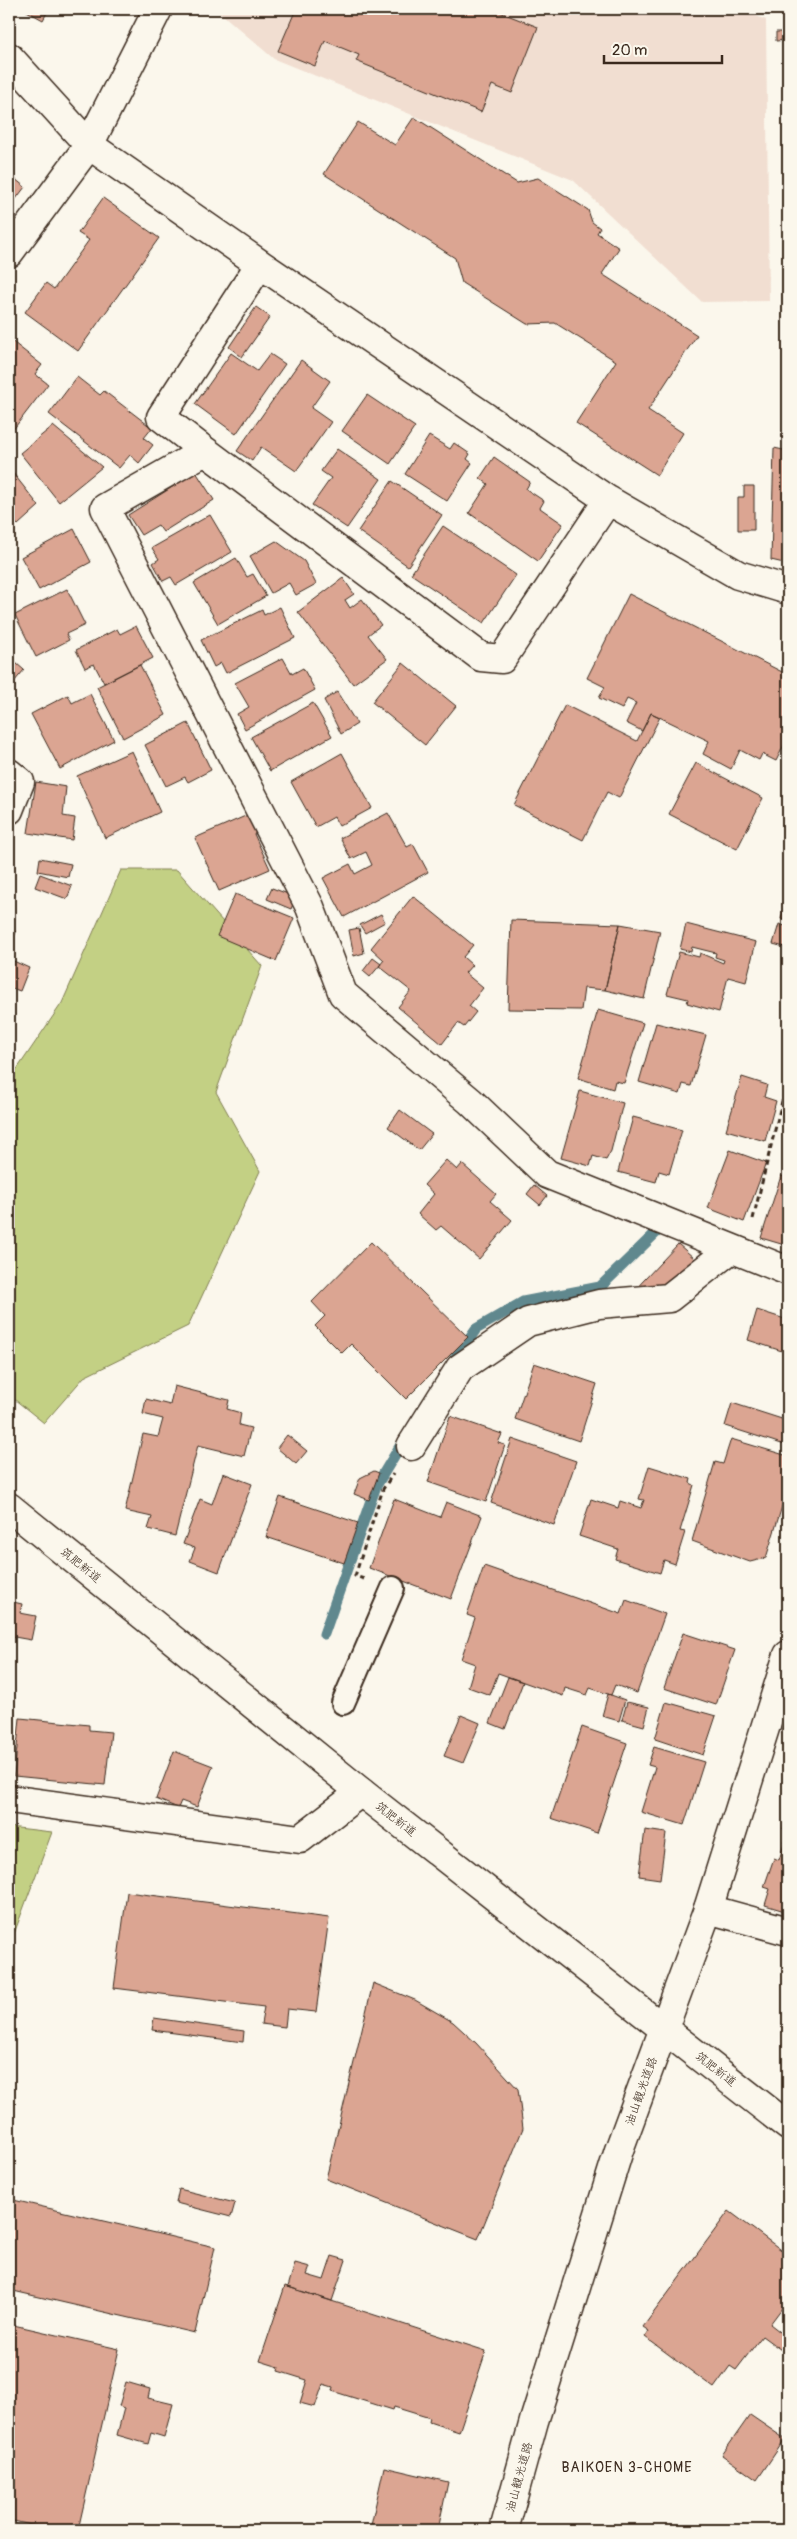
<svg xmlns="http://www.w3.org/2000/svg" width="797" height="2539" viewBox="0 0 797 2539" font-family="Pangolin,'Klee One',sans-serif">
<rect width="100%" height="100%" fill="#fbf7ec"/>
<filter id="ink" filterUnits="userSpaceOnUse"><feTurbulence type="fractalNoise" baseFrequency=".02" numOctaves="2"/><feDisplacementMap in="SourceGraphic" scale="10" xChannelSelector="R" yChannelSelector="G"/><feConvolveMatrix kernelMatrix="1 2 1 2 8 2 1 2 1" color-interpolation-filters="sRGB"/></filter>
<g filter="url(#ink)">
<path fill="#f1ded1" d="M216,9H739L766,20L769,301L702,302L573,180L274,59Z"/>
<path fill="#c3d084" stroke="#7f7d51" d="M121,870H177L262,966L216,1092L260,1171L188,1326L84,1377L44,1423L9,1395V1081L62,1003Z
M9,1827L52,1832L9,1947Z"/>
<g fill="none" stroke-linecap="round" stroke-linejoin="round">
<path stroke="#61888e" stroke-width="11" d="M452,1363L476,1329L523,1302L600,1287L666,1223
M324,1634L376,1486L405,1438"/>
</g>
<path fill="#dba592" stroke="#3b2a1e" d="M23,9H49L43,20Z
M296,9H492L538,27L512,93L492,85L481,112L356,61L359,55L325,41L315,66L278,51Z
M783,9H788V19L781,17Z
M776,32H788V40L776,41Z
M414,117L517,183L538,178L588,210L592,222L600,228L597,233L619,248L602,274L697,335L648,410L683,433L657,475L576,423L616,361L555,323L527,324L462,283L455,258L324,174L358,122L395,145Z
M9,174L25,187L9,208Z
M103,198L159,238L78,351L25,312L46,283L54,289L89,240L78,233Z
M256,307L270,317L242,357L229,347Z
M9,339L42,365L35,374L48,384L9,435Z
M231,353L257,371L270,354L285,364L236,434L195,404Z
M301,360L330,381L311,408L331,422L296,471L261,447L252,461L237,451Z
M77,377L100,395L104,391L152,428L144,438L153,445L139,463L130,455L119,468L49,414Z
M367,395L415,427L390,464L342,431Z
M53,426L102,467L59,502L20,453Z
M429,436L450,449L454,443L470,454L467,459L472,463L447,501L405,474Z
M774,448L788,451V564L771,560Z
M337,449L381,479L347,528L312,505L331,478L321,471Z
M494,457L530,482L526,489L544,501L540,508L563,524L538,561L469,513L488,484L480,478Z
M9,468L39,506L18,525L9,517Z
M196,472L214,500L163,532L158,525L141,535L128,515Z
M392,481L442,515L408,566L358,531Z
M744,486H754V530H738V497H744Z
M210,515L232,552L176,585L171,577L163,581L153,563L159,559L152,548Z
M443,526L516,575L484,623L411,574Z
M74,529L91,562L39,590L21,557Z
M276,541L304,561L316,584L296,595L289,583L271,593L250,556Z
M236,558L247,577L253,574L266,596L218,624L194,583Z
M343,578L354,594L345,600L350,608L362,599L381,625L368,635L387,659L353,684L298,612Z
M67,589L85,625L66,634L69,640L36,657L15,615Z
M629,594L788,675V737L776,761L762,754L759,760L740,750L731,769L703,754L709,741L651,713L642,731L626,723L636,703L627,699L622,709L599,698L605,687L587,678Z
M280,607L295,638L226,673L221,663L214,667L201,640L262,610L264,615Z
M136,626L153,658L104,683L94,664L85,668L76,650L117,629L120,634Z
M9,657L24,670L9,688Z
M283,658L292,674L303,668L315,690L245,729L237,714L249,707L235,683Z
M403,663L456,706L425,745L372,702Z
M140,665L166,715L123,738L97,687Z
M337,692L357,724L341,734L324,700Z
M90,694L114,740L60,769L31,714L68,695L72,703Z
M313,703L332,736L270,771L251,737Z
M565,705L637,741L651,713L660,717L619,798L607,792L583,840L514,805Z
M188,723L211,770L188,782L185,777L166,786L145,745Z
M132,751L160,812L105,838L77,776Z
M342,753L372,808L339,826L334,817L316,827L291,782Z
M696,763L763,798L737,849L669,814Z
M36,782L66,787L63,816L75,818L72,840L28,833Z
M388,813L407,847L413,844L428,872L344,917L323,878L350,864L355,874L372,865L366,852L351,859L340,838Z
M250,814L258,833L254,834L270,869L219,891L195,838Z
M40,858L71,864L68,877L38,871Z
M40,874L72,886L67,899L35,887Z
M272,888L296,897L291,909L267,899Z
M788,893V921L781,919Z
M235,894L294,918L276,961L217,936Z
M413,896L473,945L463,957L472,965L465,973L483,988L469,1006L476,1012L464,1027L458,1023L442,1044L398,1007L411,991L379,966L384,960L371,948Z
M381,914L385,922L365,933L360,925Z
M511,920L620,924L605,990L584,988L581,1010L508,1009Z
M620,924L660,931L644,999L605,990Z
M686,924L756,942L746,982L728,977L719,1012L687,1003L688,999L667,994L679,952L699,957L700,953L723,963L724,960L715,957L716,953L692,947L691,952L680,949Z
M779,924L788,927V948L773,944Z
M359,928L364,953L354,956L349,930Z
M9,929L16,932L9,950Z
M373,958L381,964L370,977L363,971Z
M9,959L29,968L20,991L9,987Z
M598,1010L643,1023L624,1083L615,1081L613,1089L578,1078Z
M656,1023L706,1035L691,1086L683,1084L680,1094L639,1082Z
M742,1077L767,1085L764,1097L776,1101L765,1141L726,1130Z
M580,1091L623,1103L611,1151L606,1160L593,1156L590,1166L561,1158Z
M400,1110L432,1134L419,1150L388,1127Z
M633,1117L682,1130L669,1174L659,1171L656,1182L618,1172Z
M730,1150L766,1163L744,1222L708,1208Z
M788,1155V1174L783,1172Z
M446,1160L457,1170L462,1164L496,1194L490,1201L512,1220L479,1259L441,1226L436,1230L418,1214L434,1194L424,1185Z
M781,1176L788,1178V1246L761,1238Z
M534,1185L547,1196L540,1205L527,1194Z
M371,1242L468,1337L406,1399L351,1344L342,1353L315,1326L325,1316L312,1302Z
M678,1244L702,1265L678,1289L629,1296Z
M757,1310L788,1320V1318V1353L748,1340Z
M534,1363L597,1384L579,1441L515,1419Z
M174,1386L229,1400L227,1409L241,1413L239,1425L251,1428L244,1456L198,1445L175,1536L148,1529L152,1517L125,1511L143,1434L158,1437L163,1419L143,1414L146,1399L170,1405Z
M732,1403L788,1421V1446L725,1426Z
M450,1416L502,1434L498,1443L505,1445L486,1502L428,1482Z
M287,1435L307,1451L296,1464L277,1448Z
M512,1439L576,1461L554,1525L491,1503Z
M731,1439L788,1456V1487L766,1558L750,1562L692,1541L715,1462L723,1464Z
M649,1466L691,1479L690,1483L694,1485L680,1531L685,1532L675,1564L664,1560L660,1573L615,1559L618,1549L579,1536L591,1499L618,1508L620,1501L641,1508L644,1500L639,1499Z
M374,1471L379,1473L369,1500L354,1494L360,1478Z
M223,1473L252,1484L219,1572L190,1561L195,1548L183,1544L200,1499L212,1504Z
M280,1497L358,1523L344,1563L266,1537Z
M394,1499L440,1517L446,1502L482,1516L451,1599L369,1568Z
M484,1566L621,1614L626,1600L665,1614L637,1693L615,1685L611,1695L590,1688L587,1695L565,1688L563,1696L498,1673L490,1695L468,1687L475,1664L461,1659L475,1618L467,1615Z
M9,1601L22,1604L20,1613L36,1616L31,1640L9,1636Z
M683,1633L735,1650L716,1705L664,1688Z
M508,1677L523,1682L505,1729L490,1723Z
M608,1694L625,1700L619,1721L602,1716Z
M627,1702L649,1707L644,1726L622,1720Z
M666,1702L716,1716L703,1755L655,1739Z
M461,1715L480,1723L463,1763L444,1756Z
M20,1718L89,1725V1730L111,1732L105,1785L14,1776Z
M582,1727L627,1743L597,1833L551,1818Z
M654,1747L704,1762L684,1825L641,1812L655,1767L648,1765Z
M174,1751L213,1766L197,1807L181,1801L178,1808L156,1799Z
M788,1813V1830L783,1829Z
M645,1830L666,1833L660,1879L639,1876Z
M788,1831V1912L765,1905L770,1889L764,1887L774,1858L779,1860Z
M127,1892L329,1918L316,2012L287,2009L285,2027L261,2024L264,2007L114,1988Z
M373,1983L415,2000L453,2022L476,2043L518,2089L523,2128L478,2239L326,2179Z
M154,2018L244,2031L243,2042L152,2030Z
M179,2189L235,2203L231,2217L176,2203Z
M9,2199L215,2247L195,2333L9,2290Z
M729,2211L788,2255V2289L785,2293L788,2295V2300L770,2324L784,2335L788,2328V2355L762,2336L736,2370L730,2366L714,2388L645,2337L649,2331L643,2327Z
M332,2256L346,2260L332,2301L288,2287L295,2263L310,2267L307,2275L324,2280Z
M285,2286L486,2351L459,2432L429,2422L430,2418L394,2407L393,2410L332,2391L333,2387L323,2384L315,2407L300,2403L307,2380L278,2371L279,2367L260,2361Z
M9,2324L119,2349L78,2530H53L9,2520Z
M126,2382L150,2389L148,2398L173,2404L164,2437L151,2433L148,2444L117,2435L124,2408L119,2406Z
M750,2415L785,2439L757,2480L722,2455Z
M384,2467L448,2482L438,2530H370Z"/>
<g fill="none" stroke-linecap="round" stroke-linejoin="round">
<defs>
<path id="lane" d="M343,1703L393,1588"/>
<path id="street" d="M158,9L89,145L260,264L161,417L205,451L105,508L310,907L343,994L470,1101L547,1174L788,1271
M260,264L608,500L738,575L788,590
M205,451L481,657L502,659L608,500
M9,773L20,782L9,810
M411,1446L460,1368L528,1322L599,1304L669,1298L731,1249
M9,1799L300,1839L361,1792
M708,1909L788,1931"/>
<path id="secondary" d="M9,57L89,145L9,253
M9,1507L361,1792L788,2126
M504,2530L534,2421L619,2150L708,1909L788,1655"/>
</defs>
<use href="#lane" stroke="#3b2a1e" stroke-width="26"/>
<use href="#street" stroke="#3b2a1e" stroke-width="31"/>
<use href="#secondary" stroke="#3b2a1e" stroke-width="31"/>
<path stroke="#3b2a1e" stroke-width="3" stroke-dasharray="5 4" stroke-linecap="butt" d="M753,1219L788,1077
M364,1579L355,1576L383,1489L393,1474"/>
<use href="#lane" stroke="#fbf7ec" stroke-width="22"/>
<use href="#street" stroke="#fbf7ec" stroke-width="28"/>
<use href="#secondary" stroke="#fbf7ec" stroke-width="28"/>
</g>
</g>
<g text-anchor="middle" stroke-width="4" stroke-linejoin="round" paint-order="stroke">
<g font-size="12" fill="#3b2a1e" stroke="#fbf7ec">
<text transform="translate(81 1565) rotate(39)" y="4">筑肥新道</text>
<text transform="translate(396 1819) rotate(38)" y="4">筑肥新道</text>
<text transform="translate(716 2069) rotate(38)" y="4">筑肥新道</text>
<text transform="translate(641 2091) rotate(-70)" y="4">油山観光道路</text>
<text transform="translate(519 2477) rotate(-75)" y="4">油山観光道路</text>
</g>
<g font-size="14" letter-spacing="1" fill="#3b2a1e" stroke="#fbf7ec">
<text x="627" y="2472">BAIKOEN 3-CHOME</text>
</g>
</g>
<rect width="797" height="2539" fill="none" stroke="#fbf7ec" stroke-width="30"/>
<rect x="15" y="15" width="767" height="2509" fill="none" stroke="#3b2a1e" stroke-width="2" filter="url(#ink)"/>
<path d="M604 55v8h118v-8" fill="none" stroke="#3b2a1e" stroke-width="2.5"/>
<text x="612" y="55" font-size="15" fill="#3b2a1e" stroke="#fbf7ec" stroke-width="4" paint-order="stroke">20 m</text>
</svg>
